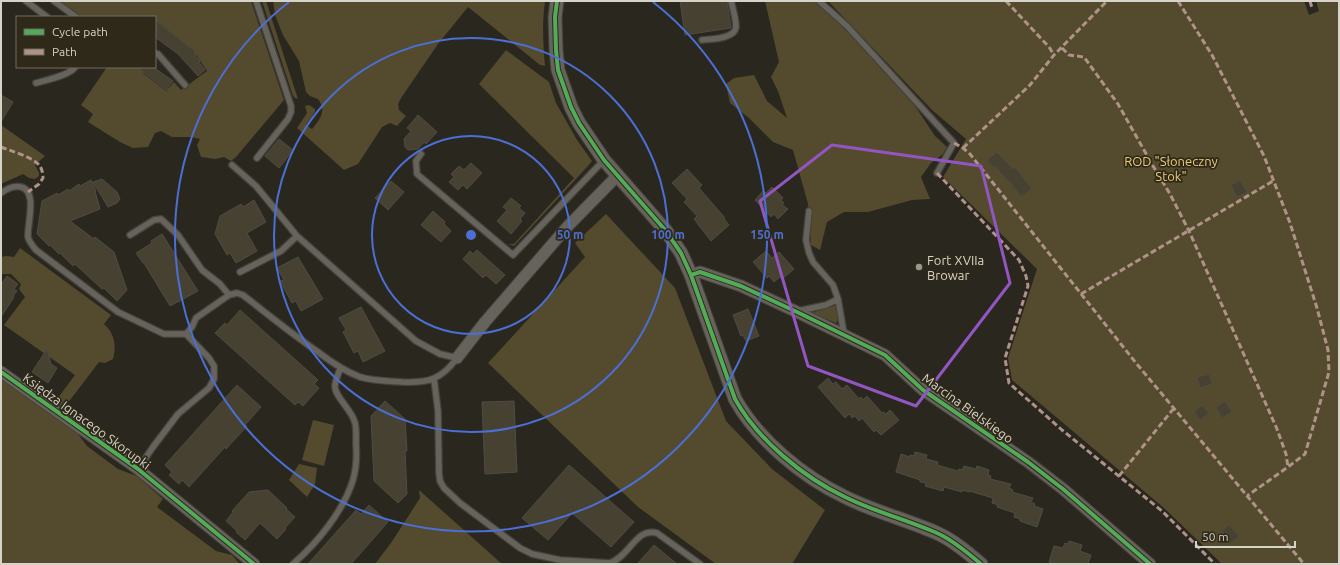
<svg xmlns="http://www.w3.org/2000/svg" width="1340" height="565" viewBox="0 0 1340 565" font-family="Ubuntu,sans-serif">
<rect width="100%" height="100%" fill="#2a271f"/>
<path fill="#544a2e" d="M58,1H251L284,100L236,157L231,161L224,157L215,159L201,157L197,145L200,139L192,137H172L161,131L155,133L148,147L133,148L120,142L88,122L93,114L81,105L107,67H147L143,73L166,91L174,82L181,90L207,71L192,49L158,22L155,21V17H80Z
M262,1H266L298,99L295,98L293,96Z
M273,1H545C542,23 543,44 545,66L540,65L468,7L438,44L401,98L398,104L399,110L406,116L397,126L390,123L382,127L358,164L344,170L297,128L307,113L305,106L309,105L315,109V112L306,125L312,129C320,119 327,111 318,99L310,96L306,92L299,61L283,35L275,15Z
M765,1H816L850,34L913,103L935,136L947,147L943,154L931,163L921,177L930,199L912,200L868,212H844L827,222L820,250L811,245L808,204L793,150L773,142L749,118L730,103L726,84L734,78L754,75L767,101L787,118L778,91L771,77L779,62Z
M828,1H1304L1309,15L1319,11L1316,1H1339V564H1222L1164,508L1012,380L1008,358L1037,269L943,177L966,139L932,110Z
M506,50L549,82L556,103L577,140L592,161L588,166L514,246L508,244H514L574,178L479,84Z
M1,125L45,156L35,165L39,173V176L35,179L29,178L23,174L1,184Z
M606,214L675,288L726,421L772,469L825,510L792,564H716L638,507L488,363L585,257L575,243Z
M20,248L111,315L104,324C114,333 117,345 113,359L105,363L99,362L64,408L55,402L75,375L4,325L25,297L19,289L21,284L11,274H1V257L6,256L14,257Z
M836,305L839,319L836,323L811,313Z
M1,378L71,425L87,446L118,469L137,476L163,499L157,507L216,551L232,555L240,564H1Z
M313,420L334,425L324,466L302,460Z
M299,464L317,468L315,484L307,497L289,480Z
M419,490L502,564H375L391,543L420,498Z"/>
<path fill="#464131" stroke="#4f4c45" d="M680,1H727L731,28L685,35Z
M155,20L188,46L196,55L195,56L200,61L199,62L205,70L198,76L178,54L155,37Z
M137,67H153L173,81L166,90Z
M1,95L13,102L1,122Z
M418,115L437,132L426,144L424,142L418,149L408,150L405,147L404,139L411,131L407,128Z
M279,139L293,150L279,168L265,156Z
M997,152L1013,169L1015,167L1032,189L1021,197L1010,182L1009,183L996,167L994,168L987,160Z
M471,163L482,173L467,189L463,185L458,190L449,182L454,177L451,174L459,166L464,170Z
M687,169L702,185L699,188L725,218L724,219L729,225L711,241L694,219L697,216L684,202L687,199L672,183Z
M102,179L117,192L120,199L117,203L108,207L93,182Z
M91,180L96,191H95L100,209L70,221L94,239L95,237L114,252L127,290L117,301L104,288L102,289L75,264L73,266L60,253L59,254L50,245L49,246L37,234L42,201L57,193L58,195L68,189L69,191L79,184L80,186Z
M1240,180L1247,192L1237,197L1231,185Z
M391,181L404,192L388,210L375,198Z
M772,187L783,198L781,200L784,203L782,205L788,209L778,219L774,214L771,217L755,200L763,191L766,193Z
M511,198L521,206L519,208L525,213L520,219L522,221L511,234L497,221L507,210L503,207Z
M254,200L266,222L247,233L257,251L236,263L230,253L227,255L215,234L220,216L241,204L243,207Z
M433,211L445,222L444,224L451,231L441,242L421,225Z
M162,234L198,291L170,306L144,263H143L136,253L152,243L151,241Z
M477,250L505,275L496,284L486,275L483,278L463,259L470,251L473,254Z
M766,251L772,258L779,252L794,269L782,279L780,277L774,282L769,276L767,278L753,262Z
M298,257L323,299L301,311L296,301L292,303L280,281L284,280L277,268Z
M7,276L18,284L14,289L17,291L13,296L14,297L1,317V285Z
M361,307L385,351L363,362L358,351L354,353L343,332L346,330L339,318Z
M748,309L759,336L746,341L743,335L741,336L733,315Z
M240,310L318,380L314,384L319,388L303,406L298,402L295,405L215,333L225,323L227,325Z
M47,349L51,364L57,368L48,383L32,372Z
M1210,374L1212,384L1200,388L1197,377Z
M828,378L833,384L836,382L842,389L847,385L859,399L861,397L863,400L867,396L882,413L883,412L886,414L890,410L899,420L881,435L876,430L874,432L862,418L859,421L855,416L852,418L849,414L845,418L818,387Z
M237,385L261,407L245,425L247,426L226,449L225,447L189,487L182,480L179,484L169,475L172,472L165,465Z
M385,401L405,419L407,451H405L407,494L398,503L374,481L371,416Z
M514,401L517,472L485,474L482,402Z
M1225,401L1232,412L1222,418L1216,407Z
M1202,405L1209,413L1200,420L1194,412Z
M915,452L927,455L926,459L938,462L937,465L958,471L959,469L962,470L964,466L976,469L977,466L989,470L988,475L991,476L990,479L1011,484L1009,488L1013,490L1012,492L1033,498L1031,502L1035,504L1034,506L1043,509L1037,527L1020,521V519L1014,517L1015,513L997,507L998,505L992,503L993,498L969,491V492L962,490V492L944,487L943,491L925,486L926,483L920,482V480L896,472L901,454L910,457V455L914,456Z
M569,465L634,522L611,547L572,513L548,540L522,518Z
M268,490L287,508L286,509L295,517L285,528L286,529L277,539L260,523L245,540L236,532L237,531L226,521L233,512L232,511L249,492Z
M369,505L388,522L351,564H308L356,510L361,514Z
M1229,525L1239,536L1231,543L1222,531Z
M1069,541L1082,545L1080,551L1091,555L1088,564H1054L1049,562L1054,546L1063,548L1065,543L1068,544Z
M654,545L677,564H637Z"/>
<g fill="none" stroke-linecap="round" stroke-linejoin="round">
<defs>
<path id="service" d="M26,1L47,17
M54,1L76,17
M256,1L291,106V112L288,119L257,158
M819,1L847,26L954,143L937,173
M702,40C711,39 735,39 736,27C736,19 733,9 731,1
M155,53L158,54L185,85
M36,83C46,80 71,75 75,67
M421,154L416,161L417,174L513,255L604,160
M232,165L256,186L297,236
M1,193C6,189 15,185 21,187C38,191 27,224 28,237C29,242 33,246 36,250L118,312L164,334H186L192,327L196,318L229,295L237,293L243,295C267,314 292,334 318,352C331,362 344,371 360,377C373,381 388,381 402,382C428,383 441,380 457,358L440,354L416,341L297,236L281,251L240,272
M130,235L154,220L161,219L178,235L202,270L220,284L229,295
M838,299L844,334
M798,311L826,305L838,299L833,285L813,262L809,253L806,240L809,211
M434,379L438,411L439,473L440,481L444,488L460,503L520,548L532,554L560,560L610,563C630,556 636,527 657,533L700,564
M138,469L153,447L178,414L209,388L214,379V366L209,358L186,334
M293,564C317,543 343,512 353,480C356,469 357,456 356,444C356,437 357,426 354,420C351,410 334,395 335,386C335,380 339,374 340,368"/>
<path id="minor" d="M691,275L700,272L741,286L797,312L885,355L923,390L1028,462L1063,489L1150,564
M457,358L485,322L568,226L618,175
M1,372L138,469L254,564"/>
<path id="tertiary" d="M557,1L555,17L556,50L558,70L571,107L579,123L604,160L666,231L681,253L691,275L735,399C758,440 803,477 845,497C875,512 908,520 939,534C954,541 968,553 981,564"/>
</defs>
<use href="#service" stroke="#45433c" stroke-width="8"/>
<use href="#minor" stroke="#45433c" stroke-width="13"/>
<use href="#tertiary" stroke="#45433c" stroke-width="15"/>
<use href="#service" stroke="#66625c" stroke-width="5.5"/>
<use href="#minor" stroke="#66625c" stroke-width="11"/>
<use href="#tertiary" stroke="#66625c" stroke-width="13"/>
<path stroke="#af9288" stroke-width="3" stroke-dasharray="6 3" stroke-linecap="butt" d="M1006,1L1049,47L1054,55
M1178,1L1212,55L1264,156L1290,223L1317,308L1328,350L1329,372L1305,454L1288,467L1247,496
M1310,1L1312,8
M1062,48L1069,55L1084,57L1118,104L1153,166L1170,194L1189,231L1277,429L1286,454L1288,467
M954,143L963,148L970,154L1136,363L1304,564
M1,147C11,151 33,157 40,166C42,169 43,174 43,178L39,184L28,192
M963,148L1030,85L1054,55L1107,1
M937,173L1019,260L1026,276L1028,286L1005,358L1009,383L1062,430L1162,511L1215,564
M1081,294L1273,181
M1119,476L1174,408"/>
<defs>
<path id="cycleway" d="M557,1L555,17L556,50L558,70L571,107L579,123L604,160L666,231L681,253L691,275L735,399C758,440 803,477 845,497C875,512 908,520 939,534C954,541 968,553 981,564
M691,275L700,272L741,286L797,312L885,355L923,390L1028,462L1063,489L1150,564
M1,372L138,469L254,564"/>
</defs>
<use href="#cycleway" stroke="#2f291a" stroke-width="6"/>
<use href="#cycleway" stroke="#51ab58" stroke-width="4"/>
</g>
<path fill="none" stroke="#9256c2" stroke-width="3" stroke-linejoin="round" d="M832,145L981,166L1010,283L916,406L808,366L760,201Z"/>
<g fill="none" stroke="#4b6fd4" stroke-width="2">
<circle cx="471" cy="235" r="99"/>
<circle cx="471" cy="235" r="197"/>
<path d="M653 2A296 296 0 1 1 289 2"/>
</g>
<circle fill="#9a978e" stroke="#2f291a" stroke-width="1.5" cx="919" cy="267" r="4"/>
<g text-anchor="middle" stroke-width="3.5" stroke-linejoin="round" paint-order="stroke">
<g font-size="13" fill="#eacc76" stroke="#2f291a">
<text x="1171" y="166">ROD "Słoneczny<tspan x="1171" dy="15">Stok"</tspan></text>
</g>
<g font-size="13" fill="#d6d3c9" stroke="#2f291a" text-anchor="start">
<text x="927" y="265">Fort XVIIa<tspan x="927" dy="15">Browar</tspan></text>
</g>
<g font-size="13" fill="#d6d3c9" stroke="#2f291a">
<text transform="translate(968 408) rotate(36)" y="5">Marcina Bielskiego</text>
<text transform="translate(87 421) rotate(36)" y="5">Księdza Ignacego Skorupki</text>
</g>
</g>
<circle cx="471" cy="235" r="6" fill="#4b6fd4" stroke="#2f291a" stroke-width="2"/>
<g font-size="12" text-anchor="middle" font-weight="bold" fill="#4b6fd4" stroke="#2f291a" stroke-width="3.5" stroke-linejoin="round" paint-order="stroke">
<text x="570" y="239">50 m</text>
<text x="668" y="239">100 m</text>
<text x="767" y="239">150 m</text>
</g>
<rect width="1340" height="565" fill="none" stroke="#d6d3c9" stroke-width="4"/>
<rect x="16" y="16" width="140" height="52" fill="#2f291a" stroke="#726d60"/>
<rect x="24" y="29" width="20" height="6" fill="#51ab58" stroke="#726d60"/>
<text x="52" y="36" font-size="12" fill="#d6d3c9">Cycle path</text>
<rect x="24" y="49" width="20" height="6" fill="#af9288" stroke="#726d60"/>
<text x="52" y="56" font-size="12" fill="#d6d3c9">Path</text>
<path d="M1196 541v6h99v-6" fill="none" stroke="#d6d3c9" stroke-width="2"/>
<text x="1202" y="541" font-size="12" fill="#d6d3c9" stroke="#2f291a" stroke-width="3" paint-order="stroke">50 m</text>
</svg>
